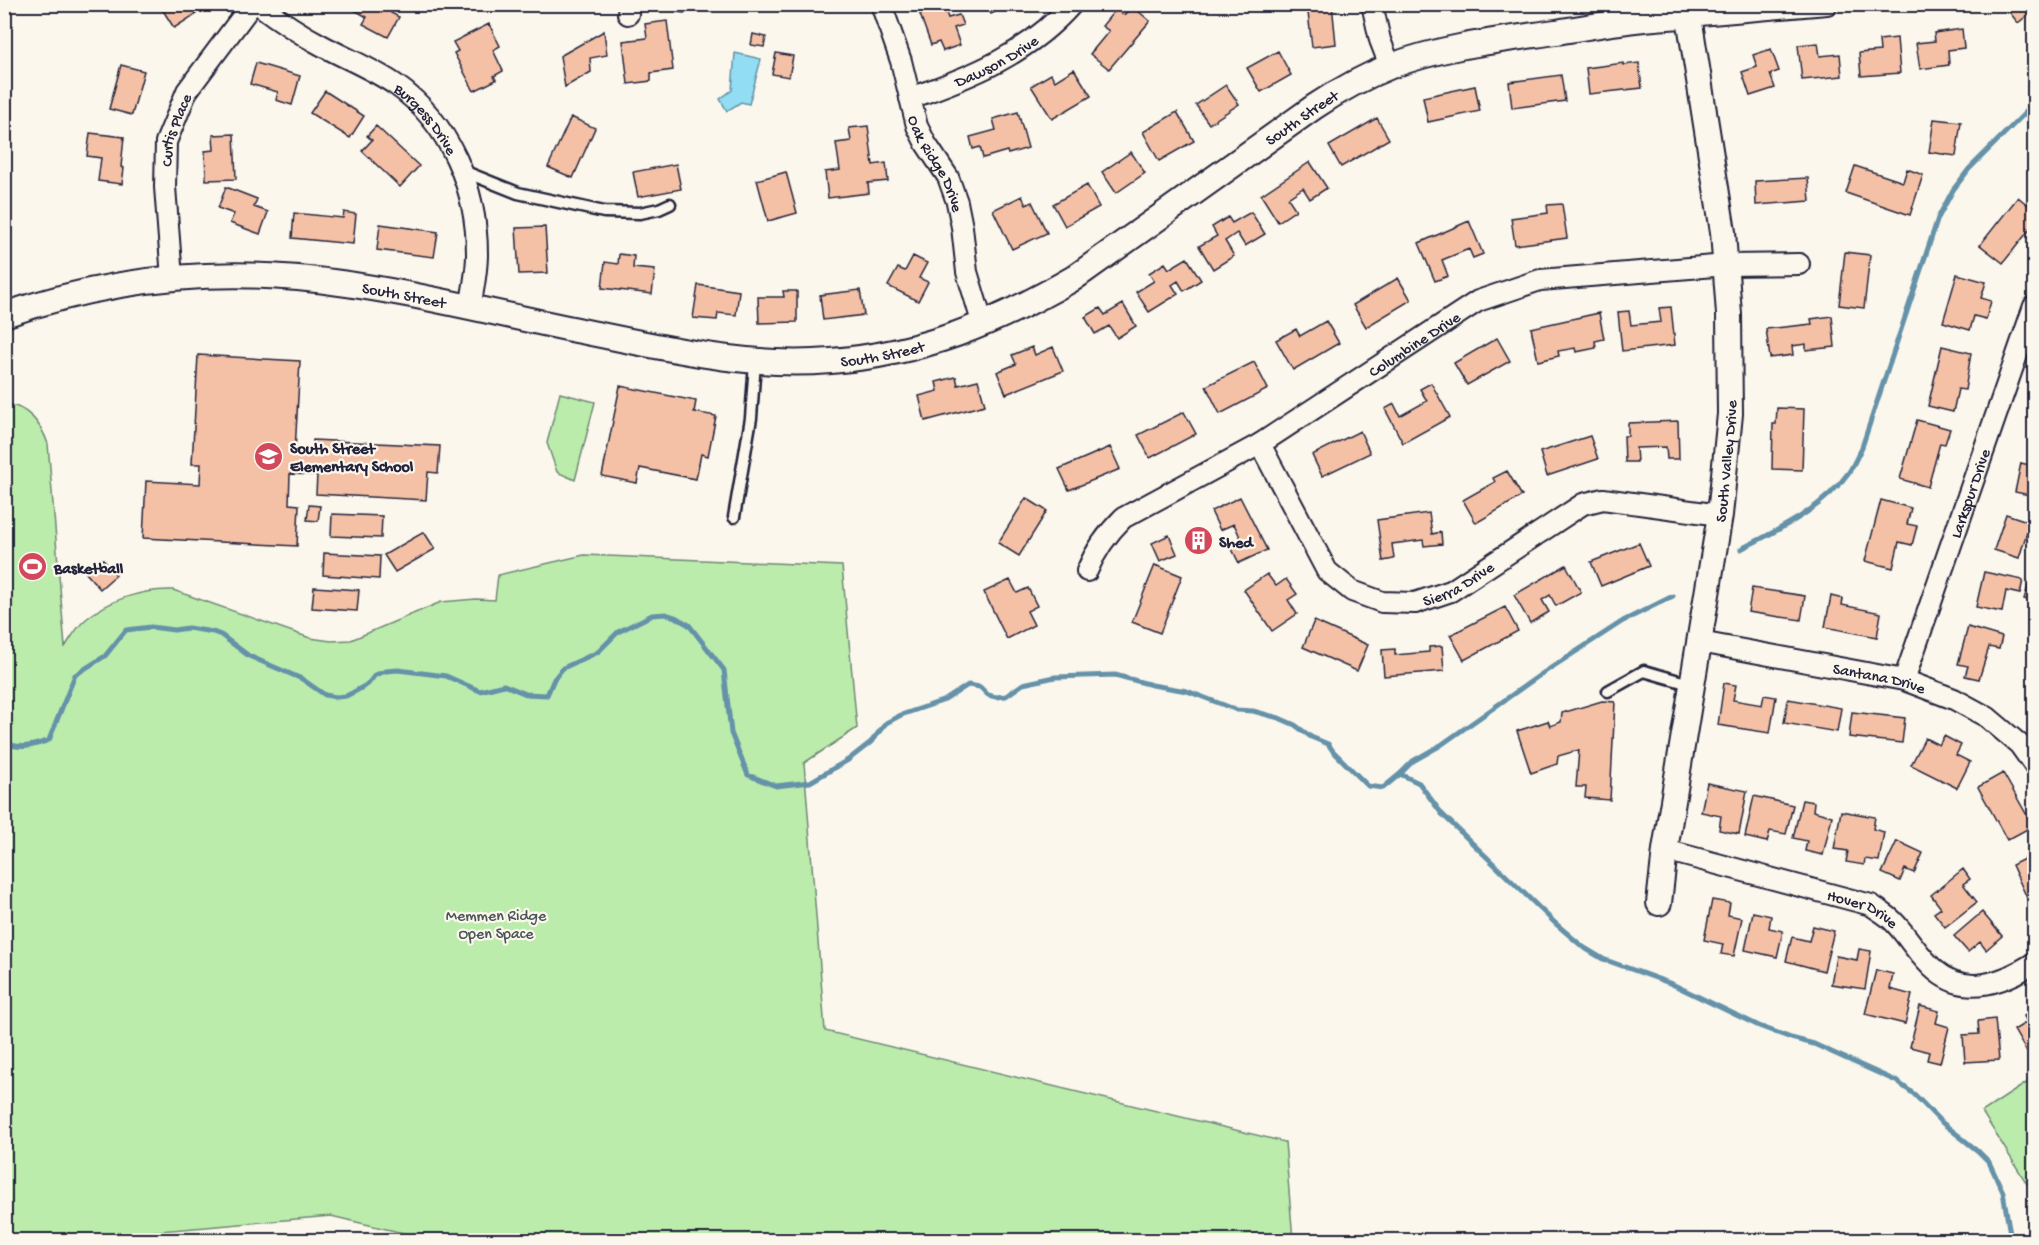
<svg xmlns="http://www.w3.org/2000/svg" width="2039" height="1245" viewBox="0 0 2039 1245" font-family="'Gochi Hand',sans-serif">
<rect width="100%" height="100%" fill="#fbf7ec"/>
<filter id="ink" filterUnits="userSpaceOnUse"><feTurbulence type="fractalNoise" baseFrequency=".0167" numOctaves="2"/><feDisplacementMap in="SourceGraphic" scale="12" xChannelSelector="R" yChannelSelector="G"/><feConvolveMatrix kernelMatrix="1 2 1 2 8 2 1 2 1" color-interpolation-filters="sRGB"/></filter>
<g filter="url(#ink)">
<path fill="#bbecac" stroke="#6e8774" stroke-width="1.5" d="M560,393L595,402L575,480L557,472L547,443Z
M5,404C27,406 41,423 48,444L65,647C71,638 76,628 85,620C108,600 142,589 173,590L310,638L331,641L351,640L441,602L476,599L495,600L498,575L584,555L842,566L857,728L804,763L825,1031L1285,1142L1293,1240H433L331,1216L57,1240H5L4,622L10,606L4,540Z
M2034,1078V1195L1982,1112Z"/>
<path fill="#92ddf3" stroke="#6592a9" stroke-width="1.5" d="M735,53L761,59L749,104L741,102L727,111L720,99L732,90Z"/>
<g fill="none" stroke-linecap="round" stroke-linejoin="round">
<path stroke="#6592a9" stroke-width="5" d="M1741,549C1780,529 1823,509 1849,472C1854,464 1858,455 1862,447L1938,218L1953,190L1969,169L2030,108
M4,742C19,750 34,746 49,740L75,675L105,656L126,630L151,627L174,630L188,628L213,632L221,635L249,656L302,679L325,695L336,697L346,696L354,692L368,684L375,675L386,671L398,670L446,676L480,691L504,685L526,694L547,695L554,679L563,668L598,652L618,632L652,615L666,614L675,617L689,625L724,670L731,733L748,775L776,786L810,782L848,760L871,742L886,723L901,715L945,700L968,685L980,687L988,695L996,697L1006,696L1023,684L1055,677L1115,675L1152,685L1187,691L1237,710L1253,711L1279,718L1295,725L1311,737L1328,744L1333,751L1368,786L1383,788L1400,774L1419,783L1442,814L1555,923L1583,947L1603,959L1672,984L1759,1026L1791,1038L1814,1044L1838,1055L1896,1081L1914,1094L1940,1121L1978,1151L1989,1162L2003,1192L2011,1240
M1400,774L1413,761L1441,745L1540,675L1623,621L1673,596"/>
</g>
<path fill="#f5c1a6" stroke="#22223b" stroke-width="1.5" d="M159,4H190L196,14L174,28Z
M354,4H396L391,13L399,17L388,37L363,24L367,17L351,8Z
M679,4H686L684,13L677,12Z
M922,4H943L948,18L959,15L963,25L954,28L960,45L943,51L939,42L931,45L917,6Z
M987,4H1011L991,14Z
M1307,4H1332L1336,44L1312,47Z
M1421,4H1461V6L1422,11Z
M2003,4H2034V10L2018,23Z
M1132,6L1150,21L1109,69L1090,54L1109,31L1102,26L1116,9L1124,15Z
M667,21L673,70L651,73V81L628,84L623,41L647,38L645,24Z
M489,24L500,46L493,50L503,71L494,76L496,80L474,91L454,53L458,51L453,42Z
M1962,29L1964,48L1948,50L1949,65L1920,69L1916,43L1935,41L1934,33Z
M604,31L607,55L590,58L591,72L565,87L560,56Z
M753,34L766,37L764,47L751,45Z
M1897,38L1900,73L1861,76L1859,53L1880,51L1879,40Z
M1818,43L1820,56L1840,54L1842,76L1802,80L1798,45Z
M1771,49L1779,71L1770,74L1775,88L1750,96L1742,72L1757,67L1753,55Z
M1278,51L1291,75L1261,92L1247,68Z
M776,53L793,56L789,77L772,74Z
M256,63L300,76L292,105L276,100L278,92L250,84Z
M1624,63V65L1639,63L1642,88L1589,94L1586,68Z
M121,65L144,71L132,115L109,109Z
M1074,69L1091,96L1052,119L1031,86L1051,74L1055,81Z
M1561,75L1565,101L1512,108L1509,82Z
M1226,85L1239,104L1209,124L1196,105Z
M1475,86L1480,111L1428,122L1423,97Z
M325,91L364,116L350,138L310,113Z
M1018,112L1028,148L1008,154L1007,151L983,158L980,147L973,149L970,137L996,130L993,119Z
M1177,112L1194,141L1159,161L1143,132Z
M571,117L595,128L573,178L548,167Z
M1377,118L1389,139L1341,167L1329,146Z
M1934,119L1961,122L1956,156L1929,152Z
M376,126L419,166L400,187L362,151L372,140L367,136Z
M868,126L873,165L886,163L888,181L868,183L869,193L828,198L825,172L840,170L836,143L851,141L849,128Z
M90,133L124,137L121,167L124,168L122,184L98,181L101,158L87,156Z
M234,134L236,179L206,180L205,151L214,150L213,135Z
M1131,152L1145,173L1116,193L1102,172Z
M1310,162L1327,188L1310,199L1303,188L1288,198L1296,210L1278,222L1261,195Z
M676,164L681,189L638,197L633,172Z
M1855,166L1903,182L1907,169L1923,175L1910,215L1846,193Z
M786,172L797,213L768,221L757,180Z
M1808,178L1810,201L1756,205L1755,181Z
M1087,185L1099,207L1065,226L1053,204Z
M226,187L257,199L254,207L268,212L260,234L230,223L234,214L218,208Z
M1022,196L1026,205L1032,202L1047,233L1012,249L993,210Z
M2018,197L2034,210V224L2003,263L1980,245Z
M1562,204L1567,238L1515,245L1511,218L1548,213L1547,205Z
M344,212L356,214L353,244L292,238L294,213L343,218Z
M1251,212L1265,234L1245,246L1237,233L1225,241L1234,256L1213,269L1199,246L1217,236L1212,227L1228,217L1232,223Z
M1469,221L1483,254L1473,258L1469,249L1442,260L1448,276L1435,281L1419,243Z
M380,224L438,232L434,257L377,250Z
M545,227L548,273L519,274L516,228Z
M1845,252L1870,255L1864,308L1839,305Z
M619,254L634,256L633,268L655,270L652,294L602,288L605,262L618,264Z
M913,256L927,263L919,278L928,282L918,301L888,286L898,268L905,271Z
M1187,258L1201,280L1184,291L1178,281L1172,285L1178,294L1149,312L1136,292L1154,281L1149,273L1165,263L1169,269Z
M1957,274L1986,282L1981,298L1991,301L1986,319L1974,316L1970,330L1943,322Z
M1398,278L1411,300L1366,327L1353,305Z
M698,285L739,291L736,315L718,313L717,320L693,318Z
M860,290L864,315L823,320L820,295Z
M783,291H797V322L759,323L758,297H784Z
M1123,304L1136,326L1117,338L1109,326L1095,334L1085,317L1100,308L1105,315Z
M1671,307L1675,345L1622,351L1618,312L1629,311L1631,325L1661,322L1659,308Z
M1599,313L1604,339L1595,341L1596,348L1576,352L1575,348L1558,351L1559,356L1538,361L1531,328Z
M1832,316L1835,347L1806,350V344L1792,346L1793,355L1770,358L1766,329L1812,324L1811,319Z
M1326,321L1339,343L1293,370L1276,340L1296,329L1300,336Z
M1497,338L1510,361L1467,385L1454,363Z
M1942,346L1971,353L1965,390L1958,389L1953,412L1928,406Z
M1032,347L1035,355L1053,347L1063,371L1006,394L997,372L1016,364L1012,355Z
M198,355L300,361L295,451L313,452V440L440,446L438,473L428,472L426,500L316,494L317,475L290,474L289,504L299,505L297,546L143,538L146,481L200,484L201,464H192Z
M1254,362L1268,389L1220,414L1206,386Z
M956,377L958,385L978,380L985,405L925,421L919,396L938,391L936,382Z
M1431,383L1450,417L1403,443L1385,409L1394,404L1400,416L1427,401L1420,389Z
M620,386L696,401L694,412L716,416L708,456L701,454L696,479L640,468L637,483L602,476Z
M1777,408L1804,409L1802,470L1772,469L1773,424H1776Z
M1184,412L1196,434L1150,458L1138,435Z
M1917,420L1950,429L1945,444L1940,443L1928,487L1900,479Z
M1678,421L1679,459H1667L1666,447L1636,448L1637,462H1625L1624,436H1628V423Z
M1360,431L1370,453L1322,476L1312,455Z
M1590,436L1598,459L1547,476L1540,452Z
M1110,447L1120,469L1069,490L1059,469Z
M2021,463L2034,466V496L2015,492Z
M1507,471L1522,496L1476,523L1463,500L1495,482L1493,478Z
M1240,497L1267,550L1239,563L1230,545L1241,539L1234,524L1220,530L1211,511Z
M1026,498L1047,511L1019,556L998,543Z
M1881,500L1911,508L1907,524L1917,526L1912,545L1899,542L1893,568L1865,561Z
M309,505L320,506L318,521L307,520Z
M1429,513L1432,534L1441,532L1442,544L1424,546L1423,540L1392,544L1394,559L1383,561L1377,520Z
M332,514L382,516L381,538L331,536Z
M2006,514L2030,522L2019,558L1994,550Z
M424,532L435,549L395,572L384,555Z
M1169,535L1177,554L1160,561L1152,543Z
M1201,535L1204,543L1196,547L1193,539Z
M1639,543L1649,566L1601,586L1591,562Z
M324,553L380,556L379,579L323,575Z
M103,559L116,575L100,589L86,573Z
M1155,565L1182,576L1160,633L1132,622Z
M1566,565L1581,592L1556,606L1550,595L1542,600L1549,612L1530,623L1514,595Z
M1984,572L2023,580L2020,594L2006,591L2002,612L1976,607Z
M1267,574L1276,586L1286,579L1297,594L1288,600L1297,614L1272,631L1244,590Z
M2032,575H2034V602L2024,599Z
M1010,580L1017,593L1028,588L1037,606L1027,611L1034,625L1007,639L984,592Z
M314,587L359,590L357,611L312,608Z
M1752,588L1805,596L1801,620L1748,612Z
M1831,596L1843,599L1842,605L1881,613L1877,637L1825,627Z
M1505,607L1518,631L1464,660L1450,635Z
M1314,621L1368,645L1357,671L1303,647Z
M1968,627L2002,637L1999,649L1989,647L1979,679L1965,676L1968,666L1958,664Z
M1442,646L1444,671L1384,676L1382,650L1395,649V655L1429,652V647Z
M1724,683L1736,685L1733,700L1762,705L1764,695L1776,697L1770,733L1718,725Z
M1788,699L1841,708L1837,732L1784,723Z
M1602,701L1615,702L1610,800L1585,798L1586,787H1576L1579,750L1558,756L1557,764L1531,773L1517,731L1548,721L1550,726L1561,722L1562,713Z
M1852,712L1905,718L1902,743L1849,737Z
M1944,736L1961,745L1956,755L1970,762L1957,788L1911,765L1925,738L1939,745Z
M2003,773L2033,826L2007,840L1978,787Z
M1707,783L1747,791L1739,834L1719,830L1721,816L1701,812Z
M1754,796L1793,805L1786,834L1770,831L1767,842L1745,837Z
M1802,800L1814,802L1813,811L1832,816L1823,855L1805,851L1807,841L1793,838Z
M1841,811L1875,817L1873,829L1884,832L1879,861L1865,859L1864,865L1846,862L1848,851L1834,849Z
M1897,841L1923,853L1914,873L1905,869L1900,881L1882,873Z
M2034,854V910L2033,911L2012,865Z
M1963,869L1970,879L1963,884L1977,902L1945,927L1934,913L1941,908L1931,895Z
M1712,900L1730,903L1728,915L1742,918L1734,956L1721,954L1723,944L1704,940Z
M1753,912L1771,916L1769,928L1783,931L1777,957L1745,950Z
M1982,912L2002,936L1986,950L1980,942L1968,952L1954,936Z
M1813,926L1834,931L1824,971L1786,961L1792,937L1809,941Z
M1859,949L1871,951L1865,989L1831,984L1836,956L1857,960Z
M1876,970L1893,974L1890,989L1912,995L1905,1024L1865,1014Z
M1920,1006L1939,1011L1936,1023L1949,1027L1940,1063L1927,1060L1929,1052L1910,1047Z
M2034,1010V1053L2029,1056L2014,1030L2027,1022L2024,1016Z
M1995,1019L1999,1060L1965,1062L1963,1035L1979,1034L1978,1021Z"/>
<g fill="none" stroke-linecap="round" stroke-linejoin="round">
<defs>
<path id="service" d="M463,171L518,193L604,212L640,213L659,209L670,204
M734,517L751,418L755,362
M1608,691L1644,671L1693,685"/>
<g id="minor">
<path id="s1" d="M258,4C279,20 300,34 323,46C347,59 373,69 396,85C450,123 477,189 477,254C477,272 473,290 470,308"/>
<path id="s2" d="M881,4L901,61L917,126L926,144L948,177L957,202L962,227L967,272L983,325"/>
<path d="M1372,4L1380,40L1390,66"/>
<path d="M628,14L629,4"/>
<path d="M1688,16L1827,4"/>
<path id="s3" d="M910,98C971,77 1028,54 1072,4"/>
<path id="s4" d="M172,278L165,187L166,142L187,91L252,4"/>
<path id="s5" d="M1260,444L1327,571L1352,591L1382,602L1415,603L1451,591L1583,504L1603,499L1720,515"/>
<path id="s6" d="M1087,571C1096,549 1107,534 1123,518L1260,444L1478,301L1540,280L1727,265L1799,264"/>
<path id="s7" d="M1700,642L1904,680L1954,699L1987,717L2019,744L2034,765"/>
<path id="s8" d="M1904,680L2034,306"/>
<path id="s9" d="M1665,850L1871,905C1878,910 1887,915 1893,921C1908,936 1919,957 1936,971C1967,997 2004,982 2034,963"/>
</g>
<g id="tertiary">
<path id="s10" d="M4,315C99,282 199,269 298,278C394,287 496,314 591,333C671,349 749,368 831,361C922,354 996,323 1074,278L1314,107C1338,91 1363,77 1391,66C1444,46 1501,40 1556,32C1600,25 1644,17 1688,16"/>
<path id="s11" d="M1659,903L1665,850L1720,515L1730,414L1729,314L1723,232L1687,4"/>
</g>
</defs>
<use href="#service" stroke="#22223b" stroke-width="15"/>
<use href="#minor" stroke="#22223b" stroke-width="24"/>
<use href="#tertiary" stroke="#22223b" stroke-width="28"/>
<use href="#service" stroke="#fbf7ec" stroke-width="10"/>
<use href="#minor" stroke="#fbf7ec" stroke-width="20"/>
<use href="#tertiary" stroke="#fbf7ec" stroke-width="24"/>
</g>
</g>
<defs>
<symbol id="school-disc" viewBox="-11 -11 22 22"><circle r="9.5" fill="#d1495b" stroke="#fbf7ec"/><path d="M0-5L7-2L0 1L-7-2ZM-4 1L0 2.5L4 1V4Q0 6-4 4Z" fill="#fff"/></symbol>
<symbol id="building-disc" viewBox="-11 -11 22 22"><circle r="9.5" fill="#d1495b" stroke="#fbf7ec"/><path d="M-4-6H4V6H1V3H-1V6H-4ZM-2.5-4.3h1.7v1.8h-1.7ZM.8-4.3h1.7v1.8H.8ZM-2.5-1h1.7V.8h-1.7ZM.8-1h1.7V.8H.8Z" fill="#fff"/></symbol>
<symbol id="stadium-disc" viewBox="-11 -11 22 22"><circle r="9.5" fill="#d1495b" stroke="#fbf7ec"/><path d="M0-5a6.5 5 0 1 0 0 10a6.5 5 0 1 0 0-10ZM-3.5-1.8h7v3.6h-7Z" fill="#fff"/></symbol>
</defs>
<g fill-rule="evenodd">
<use href="#school-disc" x="252" y="440" width="33" height="33"/>
<use href="#building-disc" x="1182" y="524" width="33" height="33"/>
<use href="#stadium-disc" x="16" y="550" width="33" height="33"/>
</g>
<g text-anchor="middle" stroke-width="4.5" stroke-linejoin="round" paint-order="stroke">
<g font-size="16" fill="#22223b" stroke="#fbf7ec">
<text dy="6" stroke="none"><textPath href="#s3" startOffset="94">Dawson Drive</textPath></text>
<text dy="6" stroke="none"><textPath href="#s10" startOffset="1377">South Street</textPath></text>
<text dy="6" stroke="none"><textPath href="#s1" startOffset="206">Burgess Drive</textPath></text>
<text dy="6" stroke="none"><textPath href="#s4" startOffset="150">Curtis Place</textPath></text>
<text dy="6" stroke="none"><textPath href="#s2" startOffset="170">Oak Ridge Drive</textPath></text>
<text dy="6" stroke="none"><textPath href="#s10" startOffset="406">South Street</textPath></text>
<text dy="6" stroke="none"><textPath href="#s6" startOffset="404">Columbine Drive</textPath></text>
<text dy="6" stroke="none"><textPath href="#s10" startOffset="891">South Street</textPath></text>
<text dy="6" stroke="none"><textPath href="#s11" startOffset="447">South Valley Drive</textPath></text>
<text dy="6" stroke="none"><textPath href="#s8" startOffset="198">Larkspur Drive</textPath></text>
<text dy="6" stroke="none"><textPath href="#s5" startOffset="288">Sierra Drive</textPath></text>
<text dy="6" stroke="none"><textPath href="#s7" startOffset="183">Santana Drive</textPath></text>
<text dy="6" stroke="none"><textPath href="#s9" startOffset="207">Hover Drive</textPath></text>
</g>
<g font-size="16" font-weight="bold" fill="#22223b" stroke="#fbf7ec" text-anchor="start">
<text x="290" y="453">South Street<tspan x="290" dy="18">Elementary School</tspan></text>
<text x="1219" y="547">Shed</text>
<text x="54" y="573">Basketball</text>
</g>
<g font-size="16" fill="#485457" stroke="#fbf7ec">
<text x="496" y="920">Memmen Ridge<tspan x="496" dy="18">Open Space</tspan></text>
</g>
</g>
<rect width="2039" height="1245" fill="none" stroke="#fbf7ec" stroke-width="24"/>
<rect x="12" y="12" width="2015" height="1221" fill="none" stroke="#22223b" stroke-width="2" filter="url(#ink)"/>
</svg>
